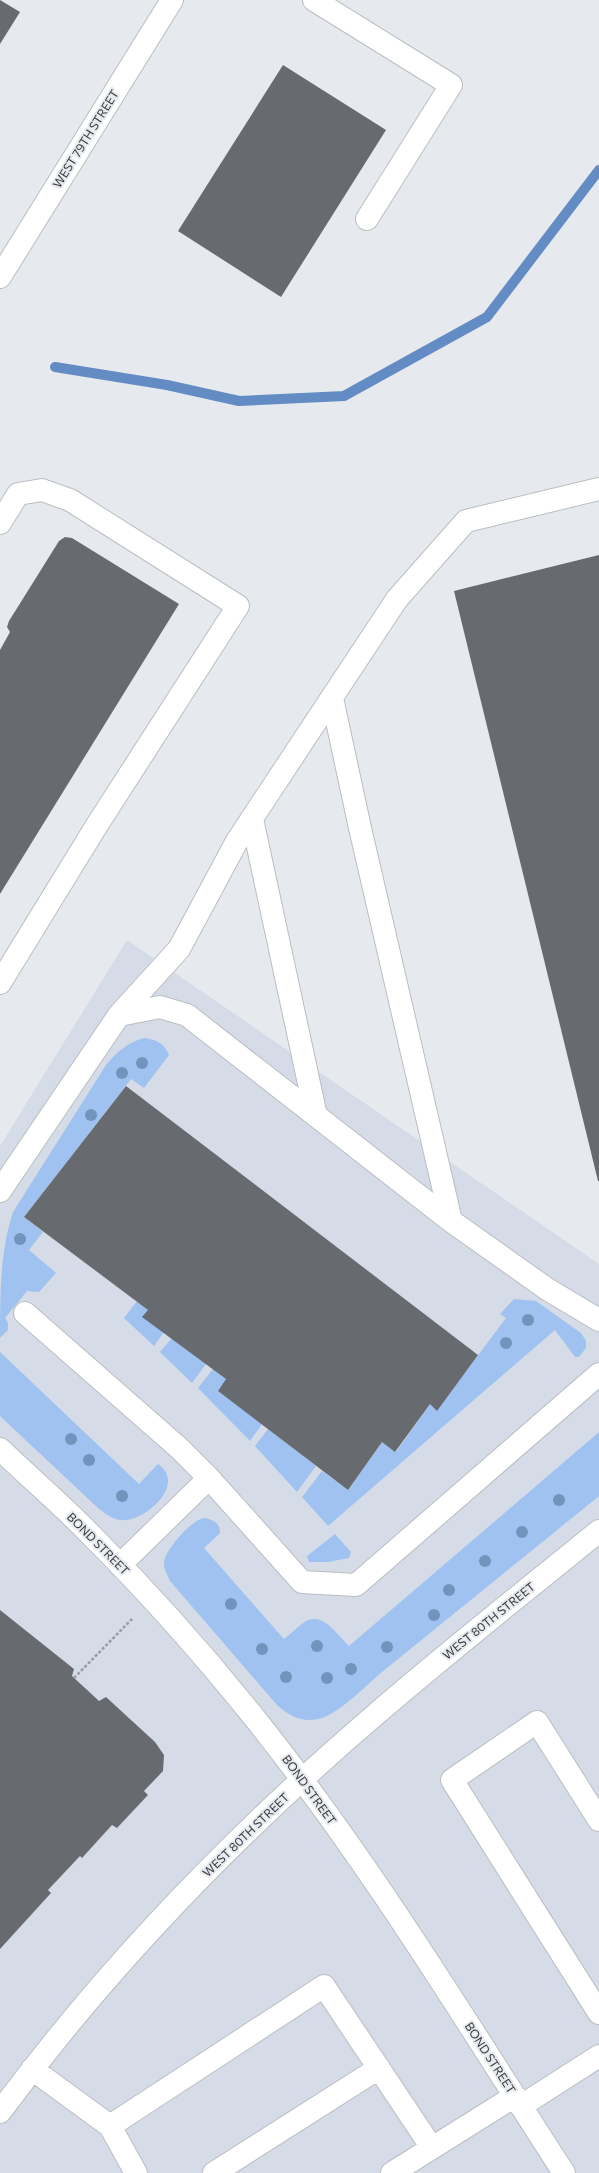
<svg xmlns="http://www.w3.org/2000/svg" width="599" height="2173" viewBox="0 0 599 2173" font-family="Commissioner,sans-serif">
<rect width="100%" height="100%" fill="#e6eaee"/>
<path fill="#d5dce7" d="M127,940L599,1264V2173H0V1146Z"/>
<path fill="#9fc2f1" d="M144,1038C157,1040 164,1043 169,1055L144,1088L131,1079L24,1217L43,1232L29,1250L56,1273L39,1292L27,1291L5,1318L8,1323V1330L0,1338C0,1295 0,1252 13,1212L106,1065C118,1051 127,1043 144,1038Z
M514,1299L536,1301L581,1333L586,1341V1348L579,1357H575L555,1330L328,1526L302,1497L322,1471L348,1490L382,1442L396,1452L430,1404L437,1410L506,1318L500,1314Z
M137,1301L148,1310L143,1317L164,1332L154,1346L124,1318Z
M172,1338L206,1364L192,1383L160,1352Z
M0,1352L139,1484L158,1464C188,1485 143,1523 121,1520C112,1519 106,1514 99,1509L0,1416Z
M213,1369L226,1379L218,1391L262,1424L250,1441L198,1388Z
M268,1429L316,1466L297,1492L255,1446Z
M599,1432V1496C529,1553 458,1610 387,1668C369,1682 339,1715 318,1719C301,1723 288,1715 277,1705L170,1581C167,1575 164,1569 164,1563C164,1551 191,1520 204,1518C207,1518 212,1520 215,1522C219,1525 220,1528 220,1533L204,1548L284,1639C290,1635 296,1628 303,1623C322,1609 337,1635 349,1646Z
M335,1534L351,1552L349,1558L328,1562H309L307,1556Z"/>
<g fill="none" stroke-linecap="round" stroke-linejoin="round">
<path stroke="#628cc3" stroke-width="10" d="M55,367L167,385L239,401L344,396L487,317L599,170"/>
</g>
<path fill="#676a6e" d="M0,0L20,12L0,44Z
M283,65L386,130L281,297L178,231Z
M65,537L72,538L179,604L0,894V650L10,632L7,627L9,621L59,541Z
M599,555V1181H598L454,591Z
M126,1086L478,1355L437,1411L430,1404L395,1452L382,1442L348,1490L218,1391L226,1379L142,1317L148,1310L24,1217Z
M0,1610L74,1669L72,1676L99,1701L106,1697L155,1742L164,1755L163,1771L144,1791L148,1795L117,1828L112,1825L82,1858L80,1856L48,1890L51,1893L0,1949Z"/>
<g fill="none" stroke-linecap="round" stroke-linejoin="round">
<defs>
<path id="minor" d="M314,0L451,85L367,219
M0,277L172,0
M0,523L18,494L42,490L70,500L238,606L97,825L0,983
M332,698L360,828L451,1221
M252,819L316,1116
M119,1015L179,949L237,841L397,599L466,521L599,489
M0,1191L119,1015L160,1007L187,1015L451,1221L547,1289L599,1320
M25,1313L179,1448L209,1478L302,1582L356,1585L599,1374
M0,1449C30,1478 62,1505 91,1535C150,1594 205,1656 257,1721C371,1864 465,2020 564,2173
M120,1565L209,1478
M599,1820L537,1722L452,1780L599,2013
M32,2069L110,2126L324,1986L432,2148L515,2096
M521,2106L599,2056
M0,2112C108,1966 237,1833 375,1715C448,1652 524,1592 599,1531
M110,2126L136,2173
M214,2173L379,2068
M392,2173L432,2148"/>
</defs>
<use href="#minor" stroke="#babec2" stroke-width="24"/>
<path stroke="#999c9f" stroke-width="2.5" stroke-dasharray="3 2" stroke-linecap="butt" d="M74,1678L132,1619"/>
<use href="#minor" stroke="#fff" stroke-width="22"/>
</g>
<g fill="#7294bc">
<circle cx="142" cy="1063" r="6"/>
<circle cx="122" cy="1073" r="6"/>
<circle cx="91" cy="1115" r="6"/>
<circle cx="20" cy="1239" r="6"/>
<circle cx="528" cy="1320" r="6"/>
<circle cx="506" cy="1343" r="6"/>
<circle cx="71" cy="1439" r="6"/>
<circle cx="89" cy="1460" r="6"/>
<circle cx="122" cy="1496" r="6"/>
<circle cx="559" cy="1500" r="6"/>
<circle cx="522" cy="1532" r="6"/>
<circle cx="485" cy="1561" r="6"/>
<circle cx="449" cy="1590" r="6"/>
<circle cx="231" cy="1604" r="6"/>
<circle cx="434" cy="1615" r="6"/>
<circle cx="317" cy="1646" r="6"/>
<circle cx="387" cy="1647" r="6"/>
<circle cx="262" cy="1649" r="6"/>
<circle cx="351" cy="1669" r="6"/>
<circle cx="286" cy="1677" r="6"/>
<circle cx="327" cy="1678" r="6"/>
</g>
<g text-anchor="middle" stroke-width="4" stroke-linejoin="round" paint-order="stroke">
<g font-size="12" fill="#3a3b3d" stroke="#e6eaee">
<text transform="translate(86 139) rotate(-58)" y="4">WEST 79TH STREET</text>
<text transform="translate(98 1544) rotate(45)" y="4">BOND STREET</text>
<text transform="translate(489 1621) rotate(-39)" y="4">WEST 80TH STREET</text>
<text transform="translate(309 1790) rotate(54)" y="4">BOND STREET</text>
<text transform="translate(246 1835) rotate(-44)" y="4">WEST 80TH STREET</text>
<text transform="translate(490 2058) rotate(57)" y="4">BOND STREET</text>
</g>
</g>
</svg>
